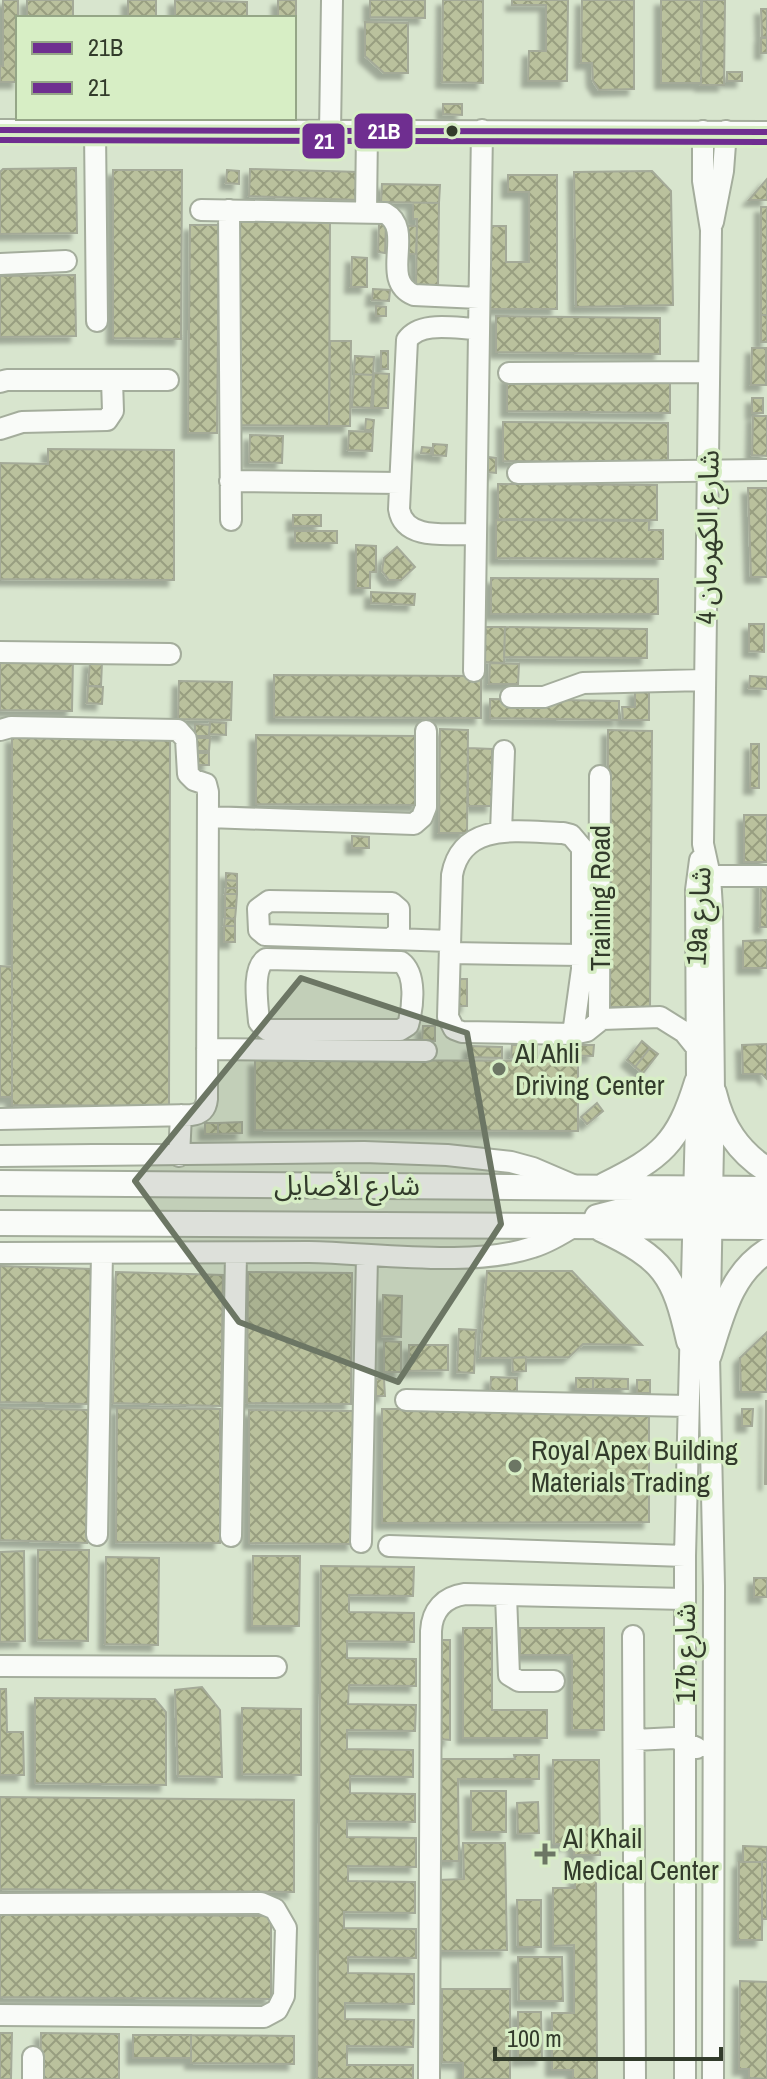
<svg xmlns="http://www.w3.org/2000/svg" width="767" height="2079" viewBox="0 0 767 2079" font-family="'Archivo Narrow','Noto Sans Arabic',sans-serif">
<defs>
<pattern id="building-cross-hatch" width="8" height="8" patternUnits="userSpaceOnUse" patternTransform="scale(2)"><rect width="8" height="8" fill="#bac19d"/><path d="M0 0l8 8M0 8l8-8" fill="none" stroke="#989e80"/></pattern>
<filter id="shadow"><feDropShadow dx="-6" dy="6" stdDeviation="2" flood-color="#0004"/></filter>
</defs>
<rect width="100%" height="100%" fill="#d8e5ce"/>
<path fill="url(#building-cross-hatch)" stroke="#a4aa98" stroke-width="2" filter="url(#shadow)" d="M3,0H18V82H0V66H3Z
M27,0H73V18H27Z
M128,0H156V18H128Z
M175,0L247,2V18H175Z
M278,0H296V32H294V18H278Z
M370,0H425V18L370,17Z
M443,0H483V83L442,82Z
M512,0H568L567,81H528L529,51H546V5H512Z
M582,0H634V89L599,90L593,81L592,63H581Z
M661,0H701V83H661Z
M702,0H725L724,85H701Z
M761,9H767V37H762Z
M365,22L408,23V73H384L365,56Z
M761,38H767V53H761Z
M727,72H742V81H727Z
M443,104H462V115L443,114Z
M76,168L77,233L0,234V172L3,169Z
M250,169L360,172L359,200L249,196Z
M113,170H182L181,339L113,338Z
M227,170L239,171V184L226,183Z
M652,171L671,191L673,305L576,307L574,172Z
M508,175H557V309H489V226H506V262H529V192H508Z
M767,179V200H749Z
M382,184L440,185L439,203L381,202Z
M413,203H439L438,287H416L417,219H413Z
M761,207H767V315H761Z
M240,218L330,219L329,426L239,425Z
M379,224H386L385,253L378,252Z
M190,225H219L217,433H188Z
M406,226H417L416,254H406Z
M352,257L367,258V287H351Z
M75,275L76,336L0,337V276Z
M373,289L390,290L389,301L372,300Z
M376,306L386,307V316H376Z
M761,315H767V342H761Z
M496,316L660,318V354L496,352Z
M330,341H351L350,426H329Z
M752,348H766V385H751Z
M381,351H388V369H381Z
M355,356L374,357L373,375L354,374Z
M374,373L389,374L388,408H373Z
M354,374L373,375L371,408L352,407Z
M507,376L670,379V413L507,411Z
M752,398H763V413H752Z
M753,416H767V456L752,455Z
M366,419L374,420L373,430H365Z
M503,422L668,423V463L503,461Z
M349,431L373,432L372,451L348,450Z
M250,435L283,436L282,463L249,462Z
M433,444L447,445L446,456L433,455Z
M422,447L431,448V454L421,453Z
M48,449L174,450V580L0,579V463L48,464Z
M488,457L496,458V473L487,472Z
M498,484L657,485V520L498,519Z
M748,488H767V577H751Z
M293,515H321V526H293Z
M496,520L649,521V530H663V559L496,558Z
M295,531H337V543H295Z
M356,545L376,546V572H370V588H356Z
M397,547L415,567L401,580H389L382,571L384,558Z
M491,578L658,579V614H491Z
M371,592L415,594L414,605L371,603Z
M749,624H764V652L749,651Z
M484,627H505L504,663L484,662Z
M505,627L647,629V658L504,657Z
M0,656L73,658L72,711L0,710Z
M90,661L102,662L101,686H88Z
M490,663L519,664L518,684H489Z
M274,675L481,676V718L274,717Z
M750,676L767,677V689L749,688Z
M179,681L232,682L231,720L178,719Z
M88,686L103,687L102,704L87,703Z
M635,690H649V720H623L622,707H635Z
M490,699L619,701V720L490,718Z
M210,722L226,723V735L209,734Z
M195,724L210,725L209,736H195Z
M440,729L468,730L467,833H439Z
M608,730L652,731L650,1007H607Z
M256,735L419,736V805L256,804Z
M12,737L170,738L169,1106L12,1105Z
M195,738H210L209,751H195Z
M751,744H759V788H750Z
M468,748L492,749V806H468Z
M195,753H209V765H195Z
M744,815H767V862H744Z
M352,836L369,837V848H352Z
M226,873L237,874V881L226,880Z
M226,880L237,881V888H226Z
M761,880H767V927H760Z
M226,888H237V894H225Z
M225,894H237L236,908H225Z
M225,908H236L235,919L225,918Z
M225,918L235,919V926H224Z
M224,926H235V942H224Z
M767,940V968H743V941Z
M0,966L12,967V1097H0Z
M456,979H467V1006H455Z
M423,1026H435V1041L422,1040Z
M642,1041L650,1048L635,1067L627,1060Z
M767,1044V1079L762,1074H743L742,1045Z
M512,1045H537V1058L511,1057Z
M548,1045H594L593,1056L548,1055Z
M470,1046L502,1047V1058L469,1057Z
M650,1048L658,1054L643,1073L635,1067Z
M255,1060L578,1061V1131L255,1130Z
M597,1103L603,1111L587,1124L581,1117Z
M242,1122V1133L218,1134V1123Z
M205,1123H218V1134H205Z
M0,1266L92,1269L88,1404L0,1402Z
M487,1271H572L642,1345L583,1344L569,1357L480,1358Z
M116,1272L223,1275L221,1406L113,1403Z
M248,1272L352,1273L351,1404L247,1403Z
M383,1295L402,1296L401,1337L382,1336Z
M459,1329L476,1330L474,1373L457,1372Z
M767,1332V1392H741L740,1358Z
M384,1341L401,1342V1372H384Z
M409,1345H448V1370L409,1371Z
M526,1357V1371L513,1372L512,1358Z
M491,1377L517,1378V1393L490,1392Z
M576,1378H593V1389H576Z
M593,1378L628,1379V1389H593Z
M376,1379H384L385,1396H376Z
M637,1380H650V1393H637Z
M766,1401H767V1484H765Z
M0,1408L89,1410L87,1543L0,1540Z
M117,1408L220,1409V1543L116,1542Z
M382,1409H649V1522L382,1523Z
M742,1409H753L752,1426H742Z
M249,1410L353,1411V1544L249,1543Z
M38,1550H89L88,1641L37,1640Z
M24,1551L25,1641L0,1642V1552Z
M253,1556H300L299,1626H252Z
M106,1557L159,1558L158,1645L105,1644Z
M321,1566L414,1567L413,1596L349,1595V1612L414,1613V1642L347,1641V1658L416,1659V1686L349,1685L348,1704L416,1705L415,1731L347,1730V1749L413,1750V1777L350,1776V1793L415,1794V1822L347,1821V1837L416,1838V1867L348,1866V1881L415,1882V1913L344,1912V1928L416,1929V1958L348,1957V1973L414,1974V2004L345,2003V2019L414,2020L413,2047L347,2046V2065H413V2079H317Z
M754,1578H767V1597H754Z
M463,1628H492V1710H547V1738H463Z
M520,1628H604V1730H572V1655H520Z
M438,1640H450V1740L439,1739Z
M202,1687L220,1710L222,1777L178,1776L175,1690Z
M0,1689H6L7,1732H23L24,1775H0Z
M35,1698L155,1699L166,1712V1785L35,1783Z
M242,1708L301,1709V1775L242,1774Z
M514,1755H539V1779H458L459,1861H435L433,1759H515Z
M553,1760H599L600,1855H574V1844H554Z
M471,1791H506V1832H471Z
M0,1797L294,1800V1892L0,1889Z
M538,1802L539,1833L518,1834L517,1803Z
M463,1843H505L507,1950L439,1951L438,1880L464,1879Z
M743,1846L767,1847V1862H743Z
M739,1862H762V1940H738Z
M762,1862H767V1919H762Z
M575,1877H596L597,2079H573V2070H552V2013H574V1945L553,1946V1888H575Z
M517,1900H541V1947H518Z
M0,1914L271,1916V1999L0,1997Z
M518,1957H562L563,2001H519Z
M740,1981L767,1982V2079L749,2078V2069H739Z
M442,1989H510V2079H463V2063L442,2062Z
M518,2012H541L542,2059L518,2060Z
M0,2033H12L11,2079H0Z
M41,2033L119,2034V2079H40Z
M133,2035H191V2058H133Z
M191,2035L294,2036V2064L191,2063Z"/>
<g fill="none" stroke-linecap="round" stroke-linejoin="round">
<defs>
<path id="minor" d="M0,130L767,132
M95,131L97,321
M703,131V181L711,230L703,844L710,876L712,908L714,1093L709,1355L714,1586L713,2079
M330,132L332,0
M201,210L385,213C416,230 378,280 414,295L479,298
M229,210L231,520
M366,212L367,131
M713,222L723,171L726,131
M0,264L66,261
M509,373L709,372
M0,382L7,380H168
M0,429L22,422L107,420L113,411L112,380
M518,473L767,470
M230,481L400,483
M476,534C451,533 404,542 399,509L407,340C421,320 457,329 479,329
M0,652L170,654
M474,671L482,130
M511,697H544L583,683L705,680
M0,730L11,727L178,730L186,739L188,774L194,780L206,784L208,792L207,1099C206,1109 201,1114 191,1115L0,1119
M208,817L414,824L422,817L426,807V731
M501,832L504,751
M710,876H767
M269,901L392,903L399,909V932L390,939L265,935L259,930L258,909Z
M393,939L450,941
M450,953L582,955
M266,959L401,962C417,974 413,1007 408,1025L400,1030H267L259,1022C258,1006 251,969 266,959Z
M599,1020L600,776
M573,1034L582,969V848L571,835L563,833C521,832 462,820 452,875L448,1017L454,1029L462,1032L573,1034L587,1031L602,1019L660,1017L684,1032L696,1047
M207,1049L426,1051
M0,1156L364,1152L447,1155L511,1162L533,1168L575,1186
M179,1156L181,1115
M0,1253C103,1253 206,1252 309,1252C375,1253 471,1268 533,1247C549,1242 562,1234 576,1225
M406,1400L688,1406
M97,1535L102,1253
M231,1536L236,1254
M361,1542L367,1256
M389,1546L685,1556
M506,1595L509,1675L519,1681H554
M633,1636L635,2079
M0,1666L276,1667
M634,1740L675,1738L697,1748
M0,1904L261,1903L275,1909L286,1928L284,1996L277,2010L264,2017L0,2015
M33,2079V2057
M429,2079L431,1631C432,1610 444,1597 465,1594L685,1599
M685,2079V1556L697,1082L696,890L700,860"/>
<path id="major" d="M714,1093C722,1127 738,1151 767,1170
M0,1183L767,1189
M605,1185C661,1157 678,1144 697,1082
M597,1217L628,1209L693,1207L707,1199L713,1189
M696,1221C713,1202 744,1206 767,1206
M0,1223L767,1227
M601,1229C664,1259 674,1274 689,1341
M709,1355C722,1315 730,1275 767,1251"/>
</defs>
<use href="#minor" stroke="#a4ad9c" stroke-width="24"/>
<use href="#major" stroke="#a4ad9c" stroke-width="28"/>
<use href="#minor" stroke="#f9fbf8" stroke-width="20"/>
<use href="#major" stroke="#f9fbf8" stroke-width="24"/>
<defs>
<path id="bus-1" d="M0,130L767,132"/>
<path id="bus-2" d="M0,140L767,142"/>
</defs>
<use href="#bus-1" stroke="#d7eec5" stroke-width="12"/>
<use href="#bus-2" stroke="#d7eec5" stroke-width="12"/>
<use href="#bus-1" stroke="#6f2e90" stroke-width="6"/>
<use href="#bus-2" stroke="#6f2e90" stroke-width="6"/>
</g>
<path fill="#6c7664" fill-opacity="0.2" stroke="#6c7664" stroke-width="6" stroke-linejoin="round" d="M301,978L467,1033L501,1224L398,1382L239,1322L135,1181Z"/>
<circle fill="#323b2b" stroke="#d7eec5" stroke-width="3" cx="452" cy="131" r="7"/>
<g fill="#6c7664" stroke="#d7eec5" stroke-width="3">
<circle cx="499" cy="1069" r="8"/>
<circle cx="515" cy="1466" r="8"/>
<path d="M541 1842h8v8h8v8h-8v8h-8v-8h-8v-8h8z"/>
</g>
<g text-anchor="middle" stroke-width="7" stroke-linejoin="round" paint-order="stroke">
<g font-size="28" fill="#323b2b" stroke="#d7eec5">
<text transform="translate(707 537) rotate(-89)" y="10">شارع الكهرمان 4</text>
<text transform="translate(600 898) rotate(-90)" y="10">Training Road</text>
<text transform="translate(698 916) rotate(-87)" y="10">19a شارع</text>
<text x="347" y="1195">شارع الأصايل</text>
<text transform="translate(685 1653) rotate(-90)" y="10">17b شارع</text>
</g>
<g font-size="28" fill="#323b2b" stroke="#d7eec5" text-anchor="start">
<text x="515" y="1063">Al Ahli<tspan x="515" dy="32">Driving Center</tspan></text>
<text x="531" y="1460">Royal Apex Building<tspan x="531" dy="32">Materials Trading</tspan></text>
<text x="563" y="1848">Al Khail<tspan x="563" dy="32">Medical Center</tspan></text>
</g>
</g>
<g stroke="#d7eec5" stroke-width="3">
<rect x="353" y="112" width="61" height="38" rx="8" fill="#6f2e90"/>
<rect x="301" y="122" width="45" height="38" rx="8" fill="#6f2e90"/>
</g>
<g font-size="22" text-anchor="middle" font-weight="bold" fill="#fff">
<text x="384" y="139">21B</text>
<text x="324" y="149">21</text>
</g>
<rect x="16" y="16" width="280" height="104" fill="#d7eec5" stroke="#95a687" stroke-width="2"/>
<rect x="32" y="42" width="40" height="12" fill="#6f2e90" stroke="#95a687" stroke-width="2"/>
<text x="88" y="56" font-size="24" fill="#323b2b">21B</text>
<rect x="32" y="82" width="40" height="12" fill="#6f2e90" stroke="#95a687" stroke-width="2"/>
<text x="88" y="96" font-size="24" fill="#323b2b">21</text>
<path d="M495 2047v12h226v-12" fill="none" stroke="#323b2b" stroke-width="4"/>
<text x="507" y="2047" font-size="24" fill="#323b2b" stroke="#d7eec5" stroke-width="6" paint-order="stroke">100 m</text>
</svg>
